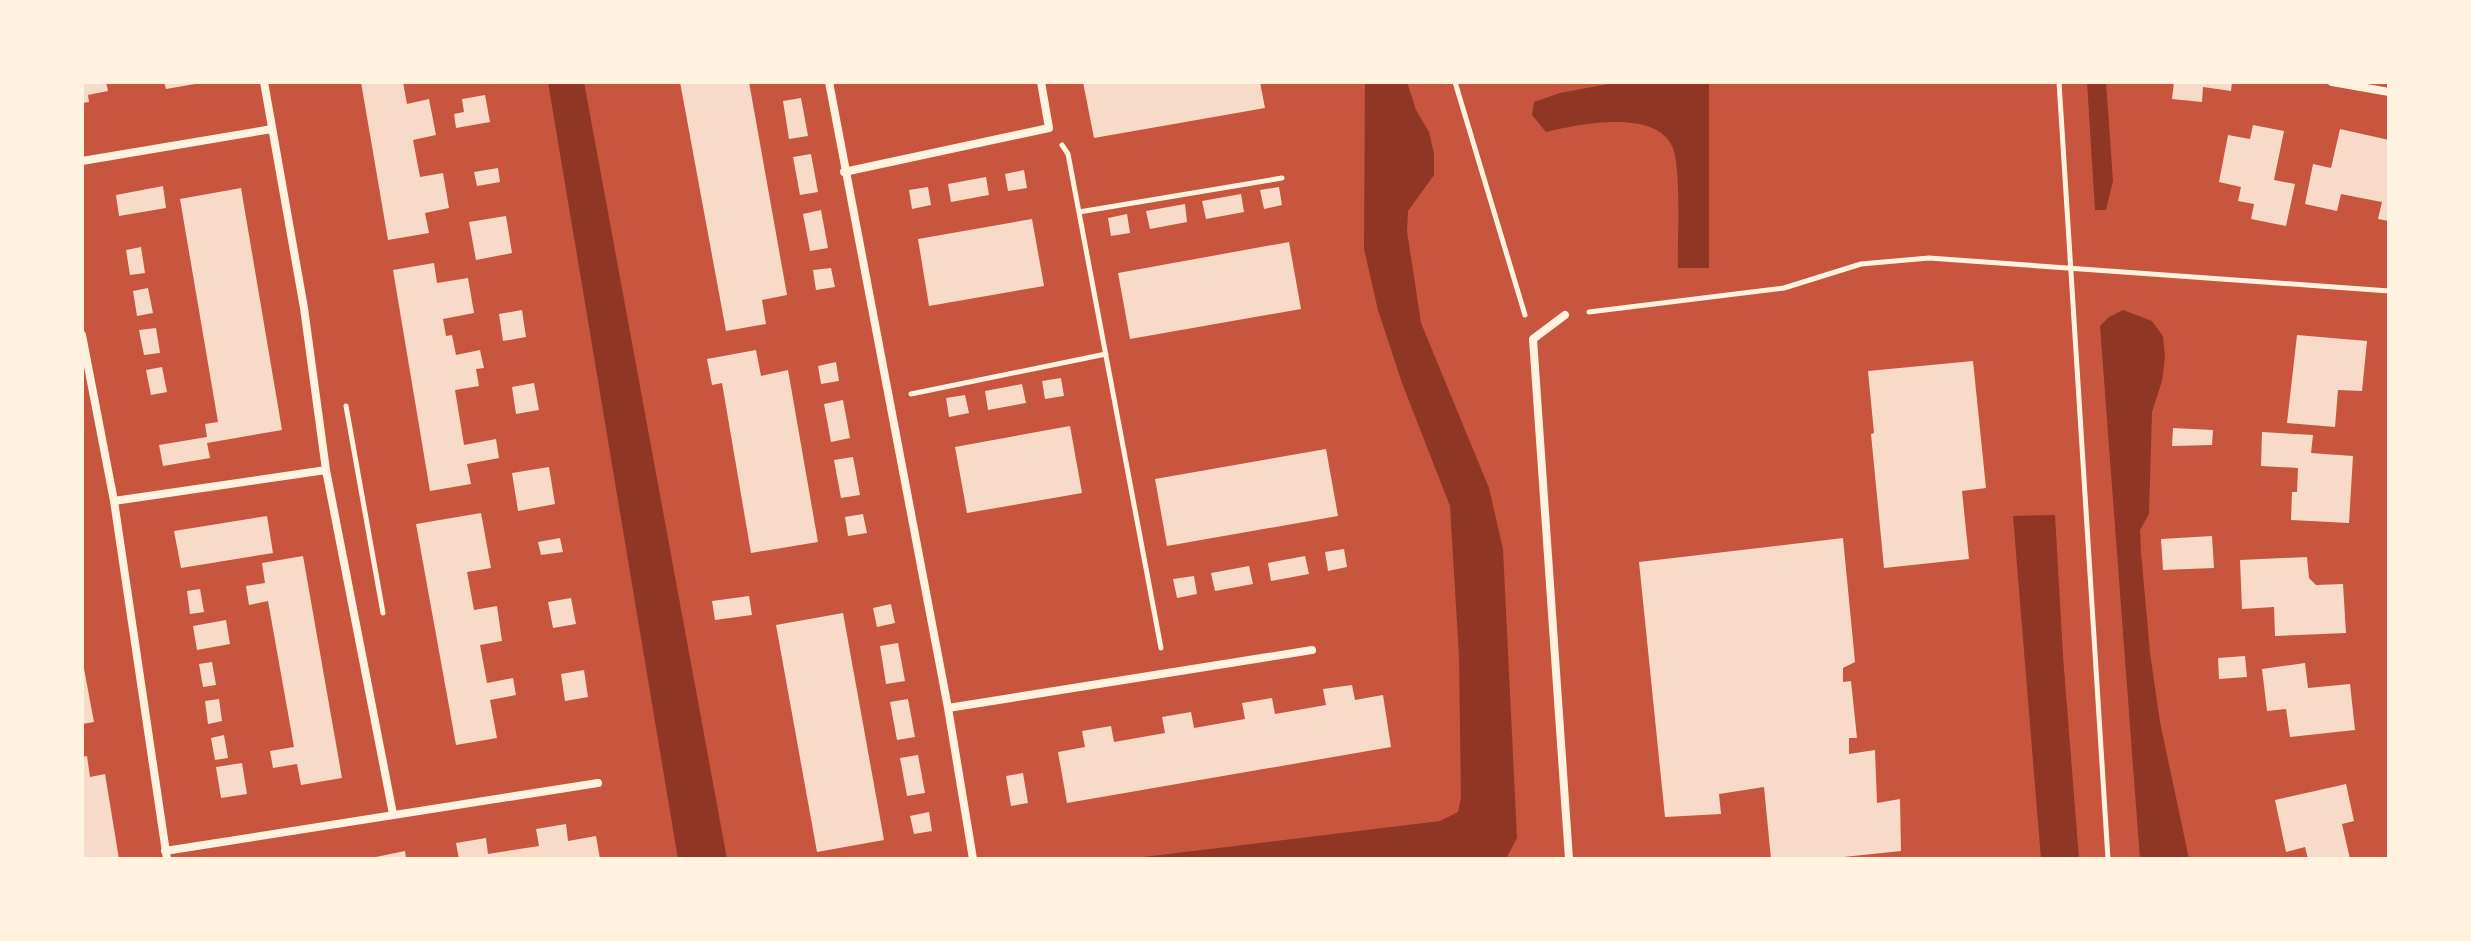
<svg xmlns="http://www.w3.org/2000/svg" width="2471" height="941" viewBox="0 0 2471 941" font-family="Signika,sans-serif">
<rect width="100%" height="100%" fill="#c8553d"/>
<path fill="#8f3625" d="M548,82H584L727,859H678Z
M1365,82H1407L1416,110L1429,132L1434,154V175L1408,211L1407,231L1421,323L1489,488L1503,549L1517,838L1506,859H1127L1440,821L1458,812L1461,798L1459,656L1450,506L1402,383L1378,310L1364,249Z
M1619,82H1709V268H1678C1677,241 1682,167 1672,146C1654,108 1576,125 1546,132L1532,115L1534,102L1560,93Z
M2087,82H2106L2113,181L2106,210H2095Z
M2123,310L2152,321L2163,336L2165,357L2162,381L2152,412L2149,514L2140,530L2141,552L2150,653L2160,722L2189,859H2140L2100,326L2109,317Z
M2055,515L2063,656L2079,859H2041L2013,516Z"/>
<path fill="#f7dbc8" d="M82,82H106L108,91L88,95L89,102L82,103Z
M164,82H195V84L166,89Z
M361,82H403L407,104L429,99L436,135L413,140L420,177L443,173L449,208L425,213L429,233L388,240Z
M680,82H749L787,295L762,300L766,324L726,331Z
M1083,82H1260L1265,108L1094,138Z
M2174,82H2232L2231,91L2203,87L2202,102L2172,99Z
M485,95L490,122L456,128L454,114L464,112L462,99Z
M801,98L808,136L789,139L783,101Z
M2253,125L2284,131L2274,180L2295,184L2286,226L2251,219L2254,204L2238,201L2241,187L2219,182L2228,135L2250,139Z
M2340,129L2389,140V221L2378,219L2382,202L2361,198L2341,194L2337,211L2305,204L2313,164L2331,168Z
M811,154L818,192L800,195L793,157Z
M498,168L500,182L477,186L474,172Z
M1024,170L1027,188L1008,191L1005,174Z
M986,177L989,195L951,202L948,184Z
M163,186L166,208L119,216L116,195Z
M928,187L931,205L912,209L909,190Z
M1279,187L1282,205L1264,209L1260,190Z
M241,188L282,430L207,443L210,458L163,466L159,445L207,437L205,424L218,422L180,199Z
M1241,194L1244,212L1206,219L1202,201Z
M1185,204L1187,222L1150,229L1146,211Z
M821,210L828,248L810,251L803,214Z
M1127,214L1130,233L1111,236L1108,218Z
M506,216L512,253L476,260L469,222Z
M1032,219L1044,286L929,306L918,239Z
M1289,242L1301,309L1130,339L1118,273Z
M141,247L145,273L130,275L126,250Z
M434,263L437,283L468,278L474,313L443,319L446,336L452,335L456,355L480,350L484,368L476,369L479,386L455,390L464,445L496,439L499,458L467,464L471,484L430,491L393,270Z
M831,268L835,287L816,290L813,270Z
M148,288L153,313L137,316L133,291Z
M522,310L526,337L503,341L499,314Z
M156,328L160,353L144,355L139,330Z
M2297,335L2367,341L2362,391L2338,390L2335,427L2287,423Z
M756,350L761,376L788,370L818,542L751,553L722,383L712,385L707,359Z
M1973,361L1986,488L1962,491L1969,559L1884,568L1871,434L1874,433L1868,371Z
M836,362L839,381L821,384L818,366Z
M162,367L167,392L151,395L146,370Z
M1061,378L1064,396L1045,399L1042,381Z
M534,383L539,410L516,414L512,387Z
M1022,384L1026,403L988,410L985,391Z
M965,395L969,413L949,417L946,398Z
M843,400L850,438L831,442L824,404Z
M1070,426L1082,493L967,513L955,447Z
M2173,428L2213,430L2212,445L2172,446Z
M2262,432L2313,435L2311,453L2353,456L2349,523L2291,520L2292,492H2297L2298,468L2261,466Z
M1326,449L1338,516L1167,546L1155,479Z
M853,457L860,495L841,498L834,460Z
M549,467L555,504L518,511L512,473Z
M481,513L491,568L467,572L474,610L497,606L502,641L480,645L487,683L513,678L516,695L490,700L497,738L456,745L416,524Z
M863,514L867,533L848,536L845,517Z
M267,516L273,553L181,568L174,531Z
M2212,536L2214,568L2163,570L2161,539Z
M560,538L563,552L541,555L538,542Z
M1843,538L1855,662L1843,668V682L1851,681L1857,738H1849V754L1875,750L1877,803L1900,799L1901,851L1824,859H1771L1764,787L1719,794L1721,814L1665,817L1639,562Z
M1344,549L1347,567L1328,571L1325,552Z
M303,556L342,778L301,785L297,764L273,768L270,751L294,747L268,601L249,605L246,586L265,583L262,563Z
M1305,556L1309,574L1271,581L1268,563Z
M2307,557L2309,578L2316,585L2343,584L2346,633L2275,636L2274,607L2242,609L2240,560Z
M1249,566L1253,584L1215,591L1211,573Z
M1194,576L1197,594L1177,598L1173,579Z
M200,589L204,612L190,614L187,591Z
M749,596L752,615L715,620L712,601Z
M571,598L576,624L553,628L548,602Z
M891,604L895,623L877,627L873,608Z
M843,613L884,840L817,852L776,625Z
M226,620L230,644L197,650L193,626Z
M898,643L905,681L886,684L880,646Z
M2245,656L2247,677L2219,679L2218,658Z
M82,658L94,722L82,724Z
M212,662L216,685L203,687L199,664Z
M2305,663L2308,688L2350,684L2355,730L2290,737L2286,709L2267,711L2262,669Z
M584,670L588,697L565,701L561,674Z
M1352,685L1355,700L1383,695L1391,747L1067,803L1058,752L1085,747L1082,731L1111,726L1114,742L1165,733L1162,717L1191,712L1194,728L1245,719L1242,703L1272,698L1275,714L1326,705L1323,689Z
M219,699L222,721L208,724L205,701Z
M908,699L915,737L897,740L890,702Z
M224,735L228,758L215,760L211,738Z
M918,755L925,793L907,796L900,758Z
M87,756L90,777L105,774L119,859H82V757Z
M242,763L247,794L221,798L216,767Z
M1023,773L1028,803L1011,806L1006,776Z
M2346,784L2354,821L2342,824L2350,859H2308L2305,847L2286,852L2275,800Z
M929,812L932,831L914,834L910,816Z
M566,824L568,841L596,836L600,859H459L456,843L486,838L488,854L539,846L536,829Z
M405,851L406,859H371V858Z"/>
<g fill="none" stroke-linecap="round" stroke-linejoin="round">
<path stroke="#fff3e0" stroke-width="5" d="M1455,82L1525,315
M2059,82L2108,859
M1062,145L1068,154L1161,648
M1079,212L1282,178
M1589,312L1784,288L1861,264L1929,258L2389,291
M911,394L1106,354
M346,406L383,613"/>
<path stroke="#fff3e0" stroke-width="8" d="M264,82L304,308L326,470L393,814
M829,82L948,708L973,859
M2332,82L2389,92
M82,161L272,129
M844,172L1049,128L1041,82
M1565,315L1533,339L1569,859
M82,335L114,501L167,859
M114,501L326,470
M948,708L1312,650
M165,851L598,783"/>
</g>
<rect width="2471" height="941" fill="none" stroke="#fff3e0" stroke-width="168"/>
</svg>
